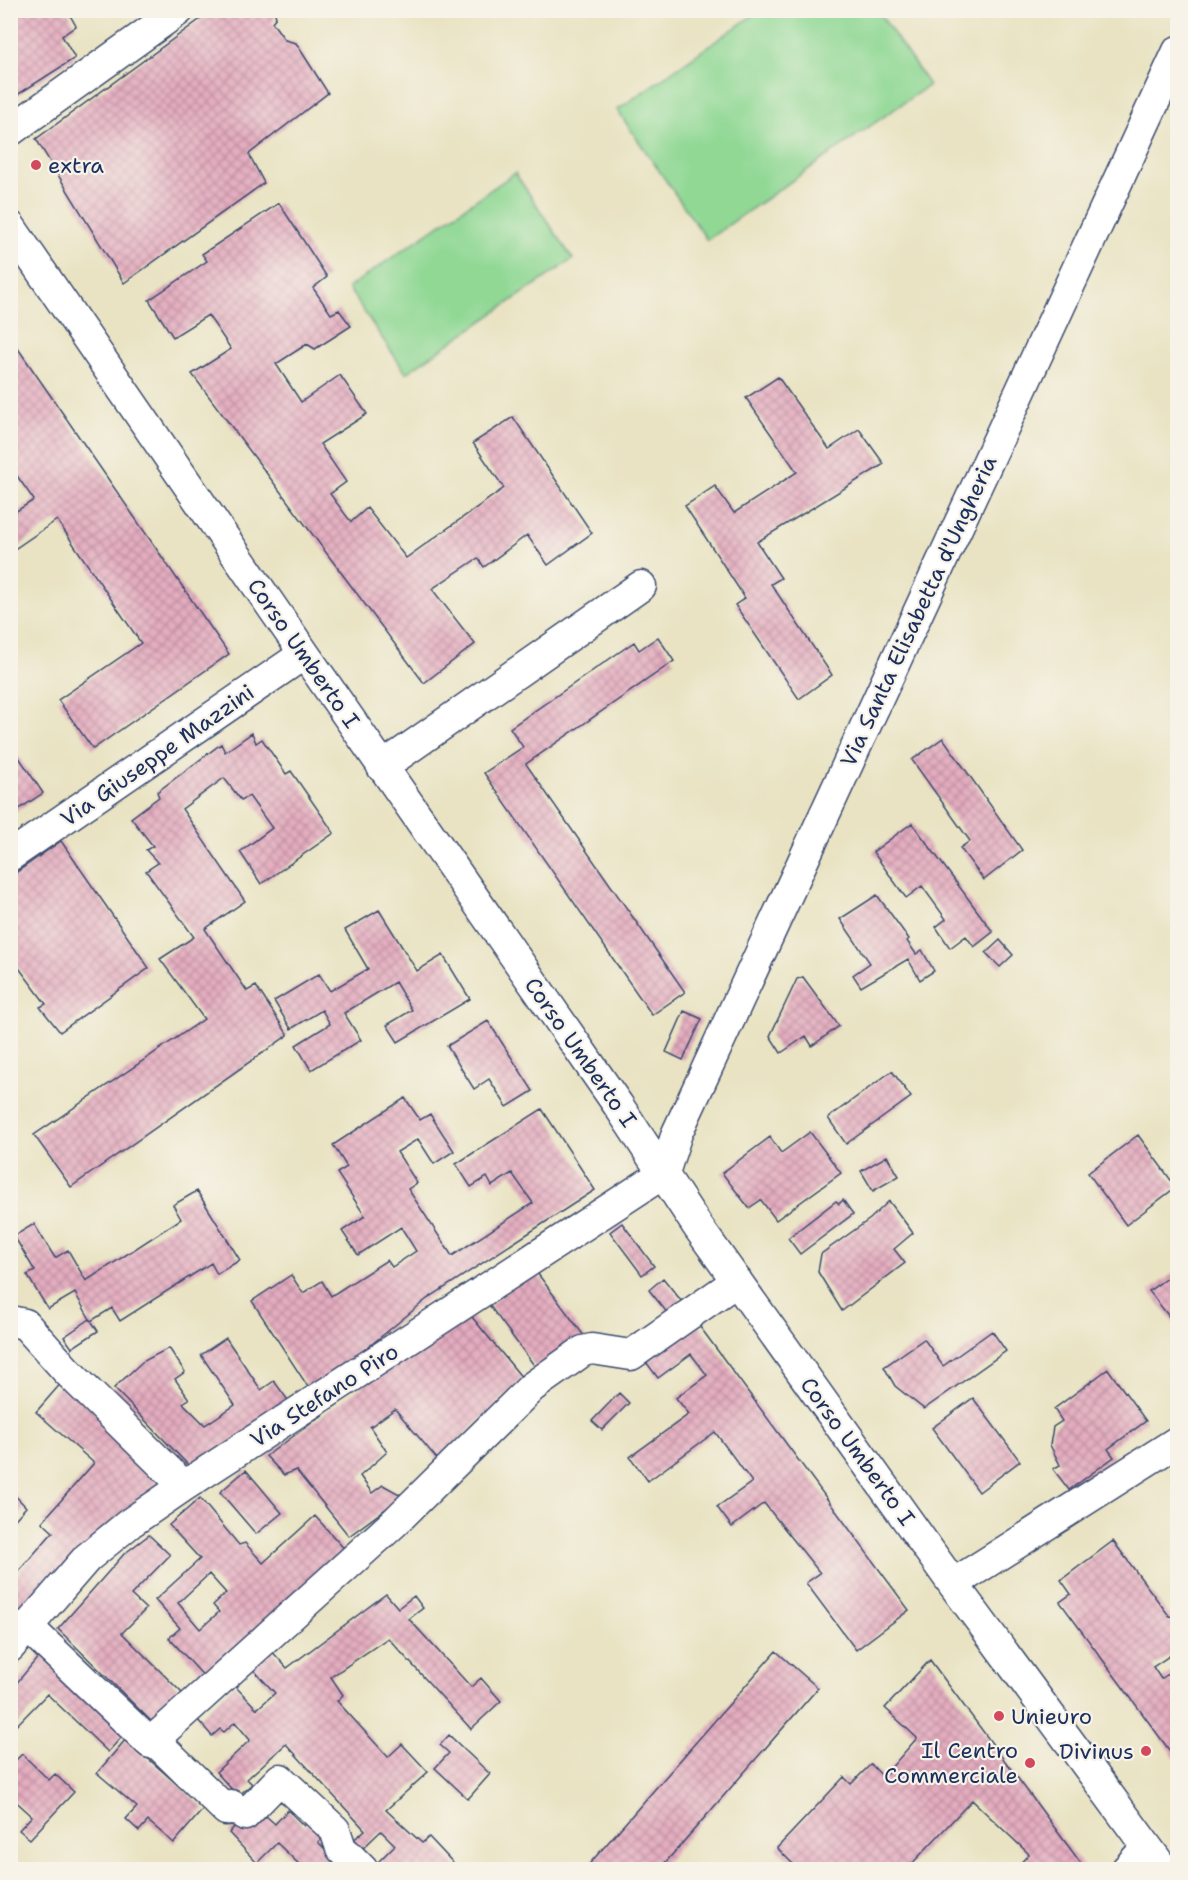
<svg xmlns="http://www.w3.org/2000/svg" width="1188" height="1880" viewBox="0 0 1188 1880" font-family="'Shantell Sans',sans-serif">
<defs>
<pattern id="building-cross-hatch" width="8" height="8" patternUnits="userSpaceOnUse" patternTransform="scale(1.5)"><rect width="8" height="8" fill="#e5adc0"/><path d="M0 0l8 8M0 8l8-8" fill="none" stroke="#b98d9f"/></pattern>
</defs>
<rect width="100%" height="100%" fill="#f7f3e8"/>
<filter id="ink" filterUnits="userSpaceOnUse"><feTurbulence type="fractalNoise" baseFrequency=".0167" numOctaves="2"/><feDisplacementMap in="SourceGraphic" scale="12" xChannelSelector="R" yChannelSelector="G"/><feConvolveMatrix kernelMatrix="1 2 1 2 8 2 1 2 1" color-interpolation-filters="sRGB"/></filter>
<filter id="wash" filterUnits="userSpaceOnUse"><feTurbulence type="fractalNoise" baseFrequency=".008" numOctaves="4" result="noise"/><feDisplacementMap in="SourceGraphic" scale="24" xChannelSelector="R" yChannelSelector="G"/><feGaussianBlur stdDeviation="1.35" result="paint"/><feColorMatrix in="noise" values="0 0 0 0 0 0 0 0 0 0 0 0 0 0 0 0 0 1.4 0 .05"/><feComposite in="paint" operator="in"/></filter>
<g filter="url(#wash)">
<rect width="100%" height="100%" fill="#e9e3c3"/>
<path fill="#90d894" stroke="#568479" stroke-width="1.5" d="M759,11H878L929,85L707,240L617,110Z
M515,173L573,259L406,373L348,288Z"/>
<g id="blocks">
<path fill="url(#building-cross-hatch)" fill-rule="evenodd" d="M10,10H67L76,26L62,36L75,58L14,97L10,92Z
M213,10H274L276,17L272,22L285,40L296,43L328,93L249,154L264,183L124,283L36,139Z
M279,203L327,277L313,288L331,314L339,310L351,326L315,349L307,344L276,364L301,402L340,375L367,414L320,444L346,482L330,494L351,522L367,508L406,558L504,488L473,443L513,417L592,533L548,565L527,535L484,567L478,558L432,589L475,644L424,683L192,374L231,349L208,315L173,337L149,300L207,261L202,254Z
M10,337L229,654L93,749L58,700L141,643L57,520L13,550L10,547V515L34,500L10,466Z
M778,377L829,449L859,429L884,464L757,542L781,578L771,584L832,675L799,699L735,605L745,598L685,506L715,486L734,513L797,472L746,398Z
M658,637L674,661L526,764L685,992L652,1015L484,773L523,747L510,728L634,642L639,650Z
M252,733L256,743L262,739L286,774L291,771L334,833L261,884L240,852L272,828L249,796L241,800L224,778L182,809L245,901L205,929L247,991L256,986L288,1035L71,1187L34,1135L204,1019L160,959L194,937L146,871L158,863L146,850L153,846L131,818L159,797L157,792L221,744L225,752Z
M943,738L1022,850L984,880L960,848L970,841L912,760Z
M10,744L43,793L10,815Z
M912,823L993,932L974,947L966,936L950,948L936,927L946,919L922,886L906,898L873,852Z
M61,841L149,968L60,1032L40,1007L46,1004L10,956V877Z
M877,895L909,939L907,941L916,954L922,950L934,971L920,980L908,959L861,987L853,975L870,963L840,919Z
M379,910L417,971L443,955L470,999L398,1042L387,1025L412,1010L395,982L344,1013L361,1040L311,1070L296,1045L330,1024L322,1010L291,1029L274,1001L319,974L330,991L368,969L345,930Z
M1000,940L1013,955L1000,967L986,953Z
M803,977L839,1026L812,1046L806,1036L781,1053L770,1036L797,979Z
M684,1011L702,1019L683,1060L666,1052Z
M488,1021L533,1091L507,1107L489,1079L474,1089L447,1046Z
M892,1071L911,1097L846,1144L828,1118Z
M405,1098L420,1120L430,1114L454,1151L434,1164L418,1139L397,1152L417,1183L408,1189L452,1256L533,1203L512,1173L492,1186L487,1177L471,1187L456,1164L542,1109L595,1190L427,1299L312,1393L252,1301L291,1275L303,1293L322,1281L331,1296L387,1260L392,1267L416,1251L401,1227L358,1255L342,1231L365,1216L337,1173L347,1167L333,1145Z
M810,1132L841,1173L776,1220L761,1200L749,1208L722,1173L770,1137L781,1153Z
M1138,1135L1176,1187L1126,1225L1088,1173Z
M887,1156L899,1176L873,1191L861,1171Z
M197,1191L240,1260L217,1274L211,1263L120,1321L112,1308L91,1321L75,1293L48,1309L27,1275L35,1271L14,1236L34,1224L55,1258L68,1250L86,1281L181,1219L173,1205Z
M843,1200L853,1214L800,1254L788,1238L836,1201L839,1204Z
M889,1201L913,1233L894,1249L905,1263L842,1311L818,1272L821,1254L870,1219Z
M622,1223L654,1266L642,1275L610,1232Z
M535,1270L585,1337L539,1372L489,1305Z
M1178,1270V1328L1149,1291Z
M663,1278L683,1303L669,1315L649,1290Z
M467,1311L523,1379L438,1460L395,1409L370,1427L387,1452L360,1476L372,1493L383,1485L403,1496L349,1536L296,1470L284,1475L266,1456Z
M90,1319L98,1331L72,1348L64,1337Z
M695,1320L909,1610L856,1650L806,1583L820,1573L764,1503L732,1527L717,1507L752,1482L715,1432L648,1481L630,1457L689,1414L676,1398L707,1375L691,1354L658,1378L643,1358Z
M992,1331L1006,1351L924,1409L895,1386L884,1367L924,1339L943,1366Z
M226,1338L261,1390L274,1381L290,1403L193,1470L114,1388L142,1362L169,1348L185,1372L175,1379L189,1399L183,1403L205,1425L235,1405L201,1355Z
M1108,1369L1146,1421L1108,1449L1114,1457L1069,1490L1053,1469L1060,1465L1050,1445L1053,1427L1062,1421L1054,1409Z
M63,1381L165,1482L10,1630V1581L53,1532L42,1522L94,1463L36,1412Z
M619,1393L629,1403L602,1430L592,1421Z
M973,1398L1020,1461L979,1492L932,1428Z
M246,1470L282,1513L256,1534L220,1492Z
M10,1490L26,1507L10,1525Z
M200,1498L239,1545L245,1543L263,1563L315,1516L348,1553L208,1681L169,1638L180,1628L155,1600L200,1559L169,1525ZM209,1574L226,1593L213,1605L219,1612L200,1629L178,1603Z
M149,1535L170,1555L131,1595L146,1609L122,1633L186,1697L157,1727L58,1629L124,1554Z
M1113,1541L1170,1617L1178,1612V1650L1153,1667L1161,1679L1178,1667V1762L1060,1602L1071,1594L1061,1580Z
M386,1594L398,1608L414,1596L423,1608L409,1619L471,1687L481,1678L501,1701L471,1729L388,1638L331,1677L343,1695L337,1701L388,1757L402,1744L428,1772L386,1810L422,1843L429,1837L458,1868L457,1870H385L378,1862L395,1845L381,1831L360,1851L351,1842L365,1830L286,1744L247,1779L252,1784L238,1796L216,1772L250,1740L235,1722L224,1732L220,1729L212,1736L197,1719L234,1685L257,1709L275,1693L250,1666L269,1648L287,1668Z
M44,1650L127,1731L108,1752L47,1694L10,1732V1691Z
M776,1651L818,1688L664,1864L670,1870H584Z
M930,1660L1086,1870H1014L1029,1854L972,1800L906,1870H799L777,1848L844,1777L851,1784L871,1764L883,1777L917,1738L885,1708Z
M449,1735L490,1774L468,1799L435,1768L449,1753L440,1745Z
M126,1739L204,1808L174,1843L148,1821L139,1831L126,1819L137,1807L97,1773Z
M22,1754L49,1780L55,1774L74,1792L30,1839L19,1830L32,1816L10,1796V1755L16,1760Z
M288,1810L304,1826L311,1819L326,1833L318,1842L346,1870H305L277,1843L257,1863L229,1833L236,1825L239,1813L254,1828L266,1816L275,1824Z"/>
</g>
</g>
<g filter="url(#ink)">
<use href="#blocks" fill-opacity="0" stroke="#3a4a6d" stroke-width="1.5"/>
<g fill="none" stroke-linecap="round" stroke-linejoin="round">
<defs>
<path id="minor" d="M10,131L179,10
M10,226L274,610L618,1105L698,1227L953,1584L1164,1870
M382,767L641,586
M10,856L304,654
M10,1321L25,1324L67,1371L184,1486
M953,1584L1178,1441
M28,1627L150,1743L394,1523L532,1387L583,1351L592,1349L631,1355L737,1281
M10,1647L87,1558L130,1523L184,1486L664,1173L677,1133L690,1105L1178,51
M153,1739L226,1810L231,1805L245,1815L280,1779L335,1830L341,1848L363,1870
M1126,1870L1147,1847"/>
</defs>
<use href="#minor" stroke="#3a4a6d" stroke-width="33"/>
<use href="#minor" stroke="#fff" stroke-width="30"/>
</g>
</g>
<g fill="#d1495b" stroke="#f7f3e8" stroke-width="2">
<circle cx="36" cy="165" r="6"/>
<circle cx="999" cy="1716" r="6"/>
<circle cx="1146" cy="1751" r="6"/>
<circle cx="1030" cy="1763" r="6"/>
</g>
<g text-anchor="middle" stroke-width="4.5" stroke-linejoin="round" paint-order="stroke">
<g font-size="22" fill="#1b2f5e" stroke="#f7f3e8" text-anchor="start">
<text x="48" y="173">extra</text>
<text x="1011" y="1724">Unieuro</text>
<text x="1018" y="1758" text-anchor="end">Il Centro<tspan x="1018" dy="25">Commerciale</tspan></text>
<text x="1134" y="1759" text-anchor="end">Divinus</text>
</g>
<g font-size="22" fill="#1b2f5e" stroke="#f7f3e8">
<text transform="translate(918 611) rotate(-65)" y="8">Via Santa Elisabetta d'Ungheria</text>
<text transform="translate(304 653) rotate(55)" y="8">Corso Umberto I</text>
<text transform="translate(157 755) rotate(-35)" y="8">Via Giuseppe Mazzini</text>
<text transform="translate(581 1052) rotate(55)" y="8">Corso Umberto I</text>
<text transform="translate(324 1395) rotate(-33)" y="8">Via Stefano Piro</text>
<text transform="translate(858 1451) rotate(54)" y="8">Corso Umberto I</text>
</g>
</g>
<rect width="1188" height="1880" fill="none" stroke="#f7f3e8" stroke-width="36"/>
</svg>
